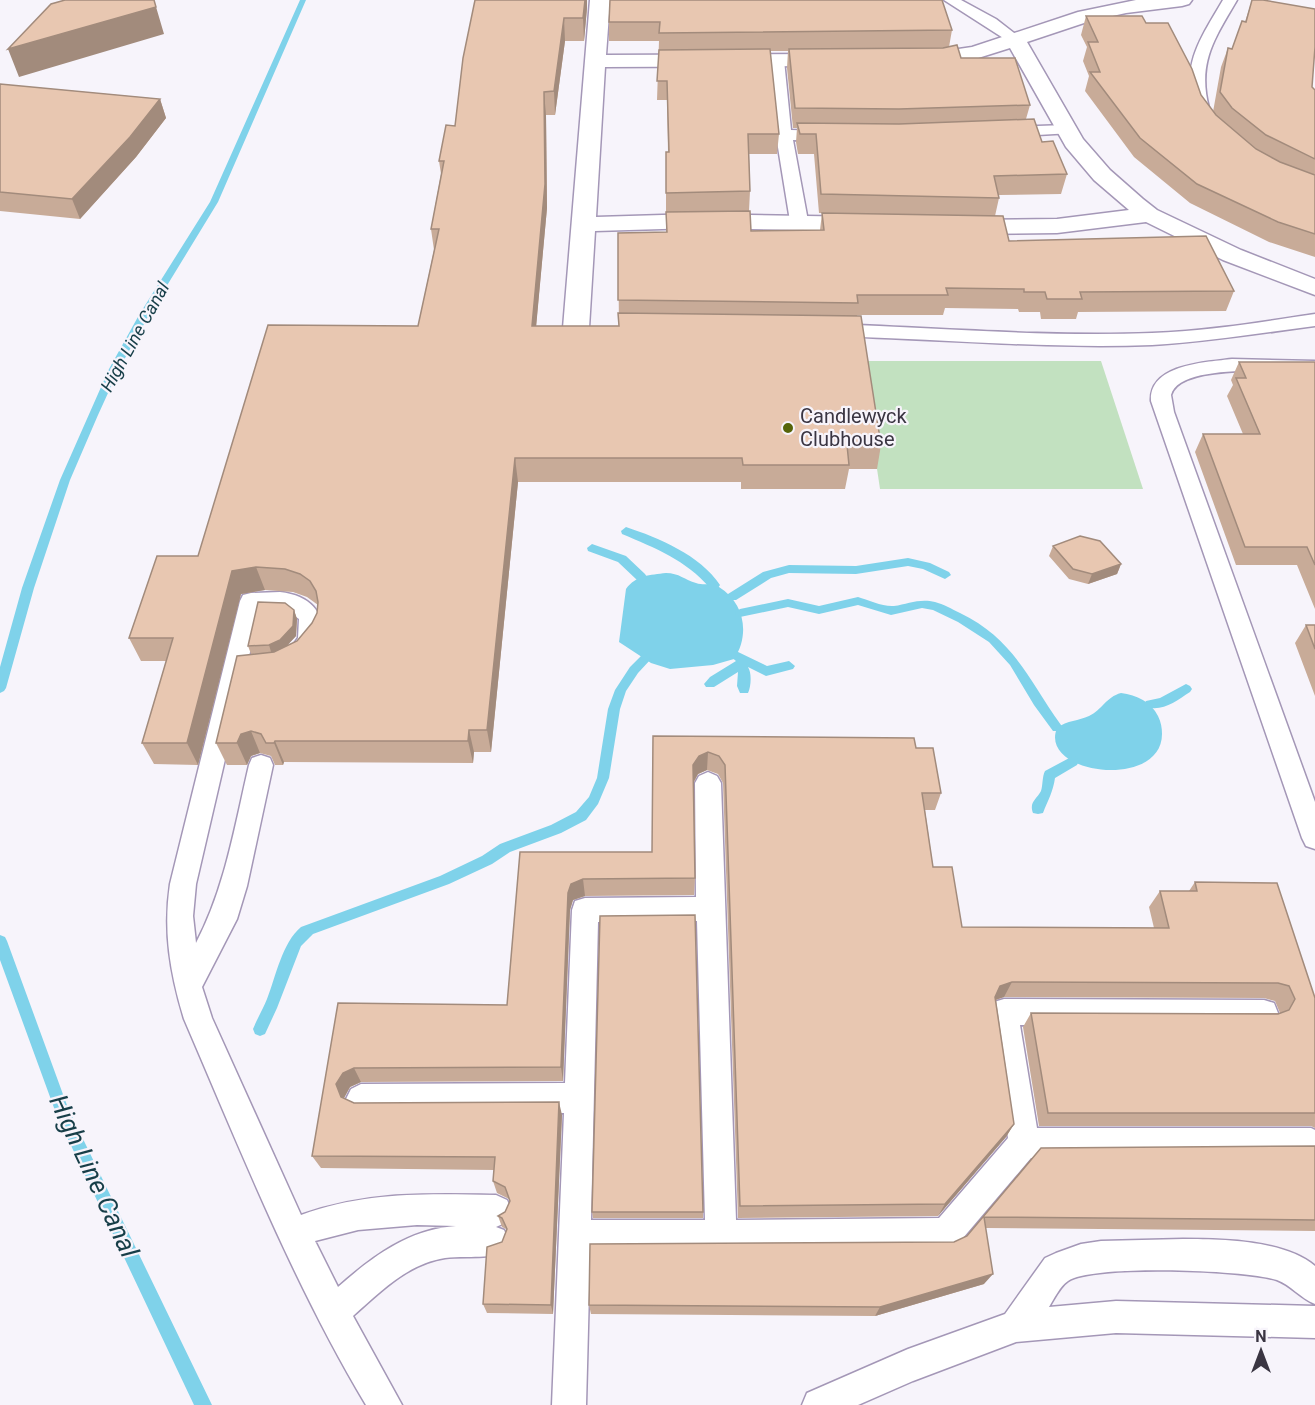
<svg xmlns="http://www.w3.org/2000/svg" width="1315" height="1405" viewBox="0 0 1315 1405" font-family="Roboto,sans-serif">
<rect width="100%" height="100%" fill="#f7f4fb"/>
<path fill="#c2e1c0" d="M861,361H1101L1143,489H880Z"/>
<path fill="#7fd2ea" d="M666,573C679,573 685,580 696,583C704,586 712,582 719,587C745,603 750,635 734,659L713,665L670,669L651,663L619,642L626,589C636,575 650,575 666,573Z
M1121,693C1137,695 1151,702 1158,716C1161,722 1162,728 1162,734C1162,790 1038,775 1057,728C1067,720 1079,721 1089,716C1102,710 1106,697 1121,693Z"/>
<g fill="none" stroke-linecap="round" stroke-linejoin="round">
<path fill="#7fd2ea" fill-rule="evenodd" d="M300,0H306L218,202L149,315L119,369L98,415L70,480L34,588L6,688L4,691L0,693V667L22,588L60,480L109,369L139,315L210,202Z
M626,527C659,538 700,555 720,585L718,588H710C686,560 655,548 622,534L621,531Z
M592,544L626,556L645,574L647,577L645,580H637L618,562L588,551L587,548Z
M908,558L930,563L949,572L951,575L945,579L923,569L908,566L856,574L789,573L771,578L736,600H728L726,597L728,594L763,572L789,565L856,566Z
M858,597C868,600 883,607 894,606C908,604 920,598 935,602C943,604 952,609 960,613C1014,639 1028,679 1061,725L1063,728L1061,731H1053L1034,705L1010,665L989,642L958,622L933,610L922,608L891,615L858,605L819,614L788,607L740,617L734,613L740,609L788,599L819,606Z
M736,651L767,666L789,661L795,666L793,669L766,676L748,667C752,673 751,687 748,693H740L737,686L738,672L714,687H706L704,684L710,677L736,661L730,656Z
M645,654L651,659L638,673L626,691L620,709L609,778L598,804L586,820L561,833L510,852L492,864L449,884L313,934L301,946L277,1008L265,1034L260,1036L255,1034L253,1029C257,1019 263,1009 267,999C276,976 282,943 301,927L440,876L482,856L500,844L551,825L576,812L589,797L597,778L608,709L615,690L630,667L641,656Z
M1186,684L1190,686L1192,689L1190,692C1176,701 1163,712 1146,707L1144,704L1146,701L1160,698Z
M1073,756L1077,757L1079,761L1077,765L1055,778C1053,792 1048,800 1043,813L1038,814L1033,813C1029,802 1036,800 1041,791C1043,785 1042,777 1045,771Z
M0,935L5,937L7,941L68,1108L212,1405H194L57,1116L0,960Z"/>
<defs>
<path id="service" d="M944,0H961L996,19L1023,40L1016,44L1011,43Z
M1223,0H1237C1215,38 1197,62 1209,108L1201,113L1193,108C1182,62 1201,38 1223,0Z
M777,56L784,60L791,130L829,131L837,136L829,141L793,140L808,221L805,225H793L790,221L776,135L770,60Z
M1066,125L1072,127L1074,130L1072,133L1005,137L997,132L1005,127Z
M1315,314V326C1261,333 1207,342 1152,345C1046,349 939,339 833,336L826,334L824,330L826,326L833,324C939,328 1046,337 1152,333C1207,331 1261,322 1315,314Z
M1232,359L1315,361V373C1288,372 1179,362 1171,395L1174,412L1315,802V849L1306,846L1302,838L1151,401C1149,364 1207,362 1232,359Z
M280,592C344,599 325,669 292,658L288,652L298,638L299,619L286,610L260,609L196,884L193,916L196,943C225,888 235,825 249,765L252,758L261,755L270,758L273,765L247,886L237,919L202,987L212,1018L301,1215C367,1191 427,1194 496,1195L507,1200L512,1211L507,1222L496,1227L504,1230L509,1241L504,1252C486,1260 465,1255 445,1258C407,1264 380,1292 353,1316L402,1405H366C293,1283 240,1149 184,1019C170,973 163,931 170,884L240,601L243,595L251,593ZM417,1225L456,1226C409,1229 372,1257 338,1287L315,1241L358,1230Z
M708,772L717,776L721,783L736,1220L939,1218L1008,1138L990,1012L994,1002L1004,999L1264,1000L1274,1003L1278,1013L1274,1023L1264,1026L1020,1025L1037,1128H1311L1315,1130V1156L1031,1158L957,1245L946,1250L590,1252L586,1405H552L564,1113L361,1114L351,1109L346,1099L351,1089L361,1084L565,1083L572,910L575,901L585,898L696,897L695,783L699,776ZM697,921L705,1220H591L598,922Z
M1183,1239C1221,1239 1285,1240 1315,1266V1304C1300,1298 1291,1285 1277,1280C1246,1270 1093,1264 1068,1281C1060,1286 1054,1299 1049,1307L1116,1301L1315,1306V1338L1116,1333L1016,1342L913,1381L858,1405H802L807,1393L908,1349L1005,1314L1045,1258L1056,1253L1081,1244L1101,1241Z"/>
<path id="minor" d="M590,0H610L606,55L833,54L840,56L843,60L840,64L833,66L605,67L596,217L696,214L866,217L874,219L878,224L874,229L866,231L696,228L595,231L589,328L585,334L576,336L567,334L563,328Z
M1136,0H1192L1189,4L1182,6L1126,13L1090,21L1027,42L1083,139L1110,170L1143,199L1157,210L1241,250L1315,279V295L1223,260L1146,222L1057,233L962,234L954,232L950,227L954,222L962,220L1057,219L1129,210L1094,180L1066,147L1010,48L975,59L918,66L911,64L908,60L911,56L972,47L1078,12Z"/>
</defs>
<use href="#service" stroke="#a497b7" stroke-width="3"/>
<use href="#minor" stroke="#a497b7" stroke-width="3"/>
<use href="#service" fill="#fff" fill-rule="evenodd"/>
<use href="#minor" fill="#fff" fill-rule="evenodd"/>
</g>
<path fill="#c8ab98" fill-rule="evenodd" d="M610,0L952,30L949,47L961,58L1030,105L1026,119L1042,142L1067,174L1061,194L999,195V198L995,216L1009,241L1234,291L1226,311L1078,312L1076,319H1041L1040,312H1019L1018,309L945,308L943,315H857L881,445L877,469H849L845,489H741V482H518L491,752H474L473,763L284,762L283,765H275L271,756L260,753L251,756L247,765H227L216,743L251,654L248,646L294,610L297,619L296,636L286,646L297,641L312,623L317,613L318,605L307,597L293,592L265,590L241,594L198,765L154,764L142,743L166,661H141L129,638L198,556L418,326L434,250L431,229L441,174L439,161L455,126L463,58L587,8L584,41H565L555,115H546L547,208L536,326H619L618,233L666,232V152H668L667,100H657L659,41H609V22ZM770,51H788L787,68L793,128H797L796,142L798,154H814L819,213H822L820,230L751,231L749,211L750,191L749,154H777L779,134Z
M1252,0L1312,87L1315,90V257L1269,242L1190,203L1134,157L1085,91L1089,76L1083,61L1087,47L1081,35L1086,16L1146,23L1213,112L1221,67L1228,48L1232,49L1245,22Z
M0,84L160,99L166,118L136,157L80,219L0,211Z
M1239,362H1315V609L1297,565H1236L1195,452L1203,434H1243L1227,396L1233,385L1231,380Z
M1053,546L1121,564L1117,574L1088,584L1069,579L1049,556Z
M1306,625H1315V696L1295,643Z
M653,736L916,748L941,793L935,810H925L933,867L962,927L1154,928L1149,907L1160,891H1189L1195,882L1315,998V1128L1311,1126H1039L1023,1027L1031,1013H1280L1275,1001L1264,998L1004,997L996,1000L1014,1124L1006,1137L938,1216L738,1218L723,783L718,774L707,770L698,774L694,782L695,878L694,895L585,896L573,900L570,910L563,1081L361,1082L350,1087L344,1098L354,1103L562,1115L553,1314L487,1313L483,1304L507,1231L506,1229L502,1227L498,1216L505,1212L510,1201L509,1199L497,1193L493,1181L494,1170L321,1168L312,1156L338,1003L507,1005L520,852H652Z
M1315,1146V1231L986,1228L984,1284L875,1316L591,1314L589,1305L954,1242L967,1236L1041,1148Z
M592,1212H703V1218H593Z"/>
<path fill="#a28b7c" d="M154,0L164,34L19,77L8,49Z
M585,0H587V8L584,41L583,18Z
M564,18L565,41L555,115L554,91Z
M544,92L546,115L547,208L534,350L532,326Z
M160,99L166,118L136,157L80,219L72,199Z
M515,458L518,482L491,752L487,730Z
M1121,564L1117,574L1088,584L1092,574Z
M256,567L265,590L241,594L198,765L187,743L232,571Z
M294,610L297,619L296,636L284,649L272,655L269,645Z
M469,730L474,752L473,763L468,741Z
M251,731L260,753L251,756L247,765L237,743L241,734Z
M275,741L284,762L283,765L274,743Z
M708,752L707,770L698,774L693,783V765L699,756Z
M583,879L585,896L573,900L570,910L563,1081L561,1067L568,893L571,884Z
M1012,982L1004,997L992,1001L1000,986Z
M354,1068L361,1082L350,1087L344,1098L341,1097L336,1084L343,1073Z
M559,1102L562,1115L553,1314L551,1305Z
M1014,1124L1006,1137L938,1216L945,1204Z
M993,1274L984,1284L875,1316L880,1307Z"/>
<path fill="#e8c7b1" stroke="#a28b7c" stroke-width="1.5" d="M65,0H154L156,7L8,49L51,4Z
M475,0H585L583,18H564L554,91L544,92L545,184L532,326H619L618,313L861,316L881,445H847L849,465H743L742,458H515L487,730H469L468,741H275L274,743H266L261,734L251,731L241,734L237,743H216L237,656L274,652L297,641L312,623L317,613L318,602L316,591L310,581L300,574L285,569L256,567L232,571L187,743H142L173,638H129L157,556H198L268,325L418,326L439,229H431L444,161H439L446,125L455,126L463,58Z
M610,0H942L952,30L659,33L660,22H609Z
M1252,0H1263L1315,9V47L1312,87L1315,90V159L1266,135L1232,108L1220,92L1228,48L1232,49L1242,21L1246,22Z
M1086,16H1142L1146,23H1168L1192,69L1201,95L1216,115L1256,149L1280,162L1315,175V234L1278,222L1197,184L1140,138L1090,72H1100L1088,42H1098Z
M957,45L961,58H1015L1030,105L899,109L795,108L789,49L943,48Z
M770,49L779,134H748L750,191L666,193V152H669L667,81H657L659,50Z
M0,84L160,99L130,137L72,199L0,192Z
M1034,119L1042,142L1053,141L1067,174L994,176L999,198L821,194L816,134H800L797,123L899,124Z
M750,211L751,231L824,230L822,213L1003,216L1009,241L1206,236L1234,291L1080,292L1082,299H1047L1045,292H1024V289L946,288L948,295H857L858,303L618,300V233L667,232L666,212Z
M1239,362H1315V565L1307,547H1245L1203,434H1260L1236,378H1246Z
M1080,536L1100,541L1121,564L1092,574L1073,569L1053,546Z
M258,602L285,603L294,610L293,626L280,640L269,645L248,646Z
M1306,625H1315V649Z
M653,736L914,738L916,748H933L941,793H922L933,867H952L962,927L1169,928L1160,891H1197L1195,882L1277,883L1315,998V1113H1048L1031,1013L1278,1014L1289,1010L1295,999L1289,986L1278,983L1012,982L1000,986L995,997L1014,1124L945,1204L740,1206L725,765L719,756L708,752L699,756L693,765L695,878L583,879L571,884L568,893L561,1067L354,1068L343,1073L336,1084L341,1097L354,1103L559,1102L551,1305L483,1304L487,1247L502,1242L507,1229L502,1218L498,1216L505,1212L510,1201L505,1187L493,1181L495,1157L312,1156L338,1003L507,1005L520,852H652Z
M695,915L703,1212H592L600,916Z
M1315,1146V1220L984,1217L993,1274L880,1307L589,1305L590,1244L954,1242L967,1236L1041,1148Z"/>
<circle fill="#566409" stroke="#f7f4fb" stroke-width="2" cx="788" cy="428" r="6"/>
<g text-anchor="middle" stroke-width="4.5" stroke-linejoin="round" paint-order="stroke">
<g font-size="18" font-style="italic" fill="#173e48" stroke="#f7f4fb">
<text transform="translate(135 337) rotate(-61)" y="6">High Line Canal</text>
</g>
<g font-size="20" fill="#3a3542" stroke="#f7f4fb" text-anchor="start">
<text x="800" y="423">Candlewyck<tspan x="800" dy="23">Clubhouse</tspan></text>
</g>
<g font-size="26" font-style="italic" fill="#173e48" stroke="#f7f4fb">
<text transform="translate(94 1176) rotate(65)" y="9">High Line Canal</text>
</g>
</g>
<g transform="translate(1261 1351)" stroke="#f7f4fb" stroke-width="4.5" paint-order="stroke">
<path d="M0-4.5L10 22L0 15L-10 22Z" fill="#3a3542"/>
<text y="-9" font-size="16" font-weight="bold" text-anchor="middle" fill="#3a3542">N</text>
</g>
</svg>
